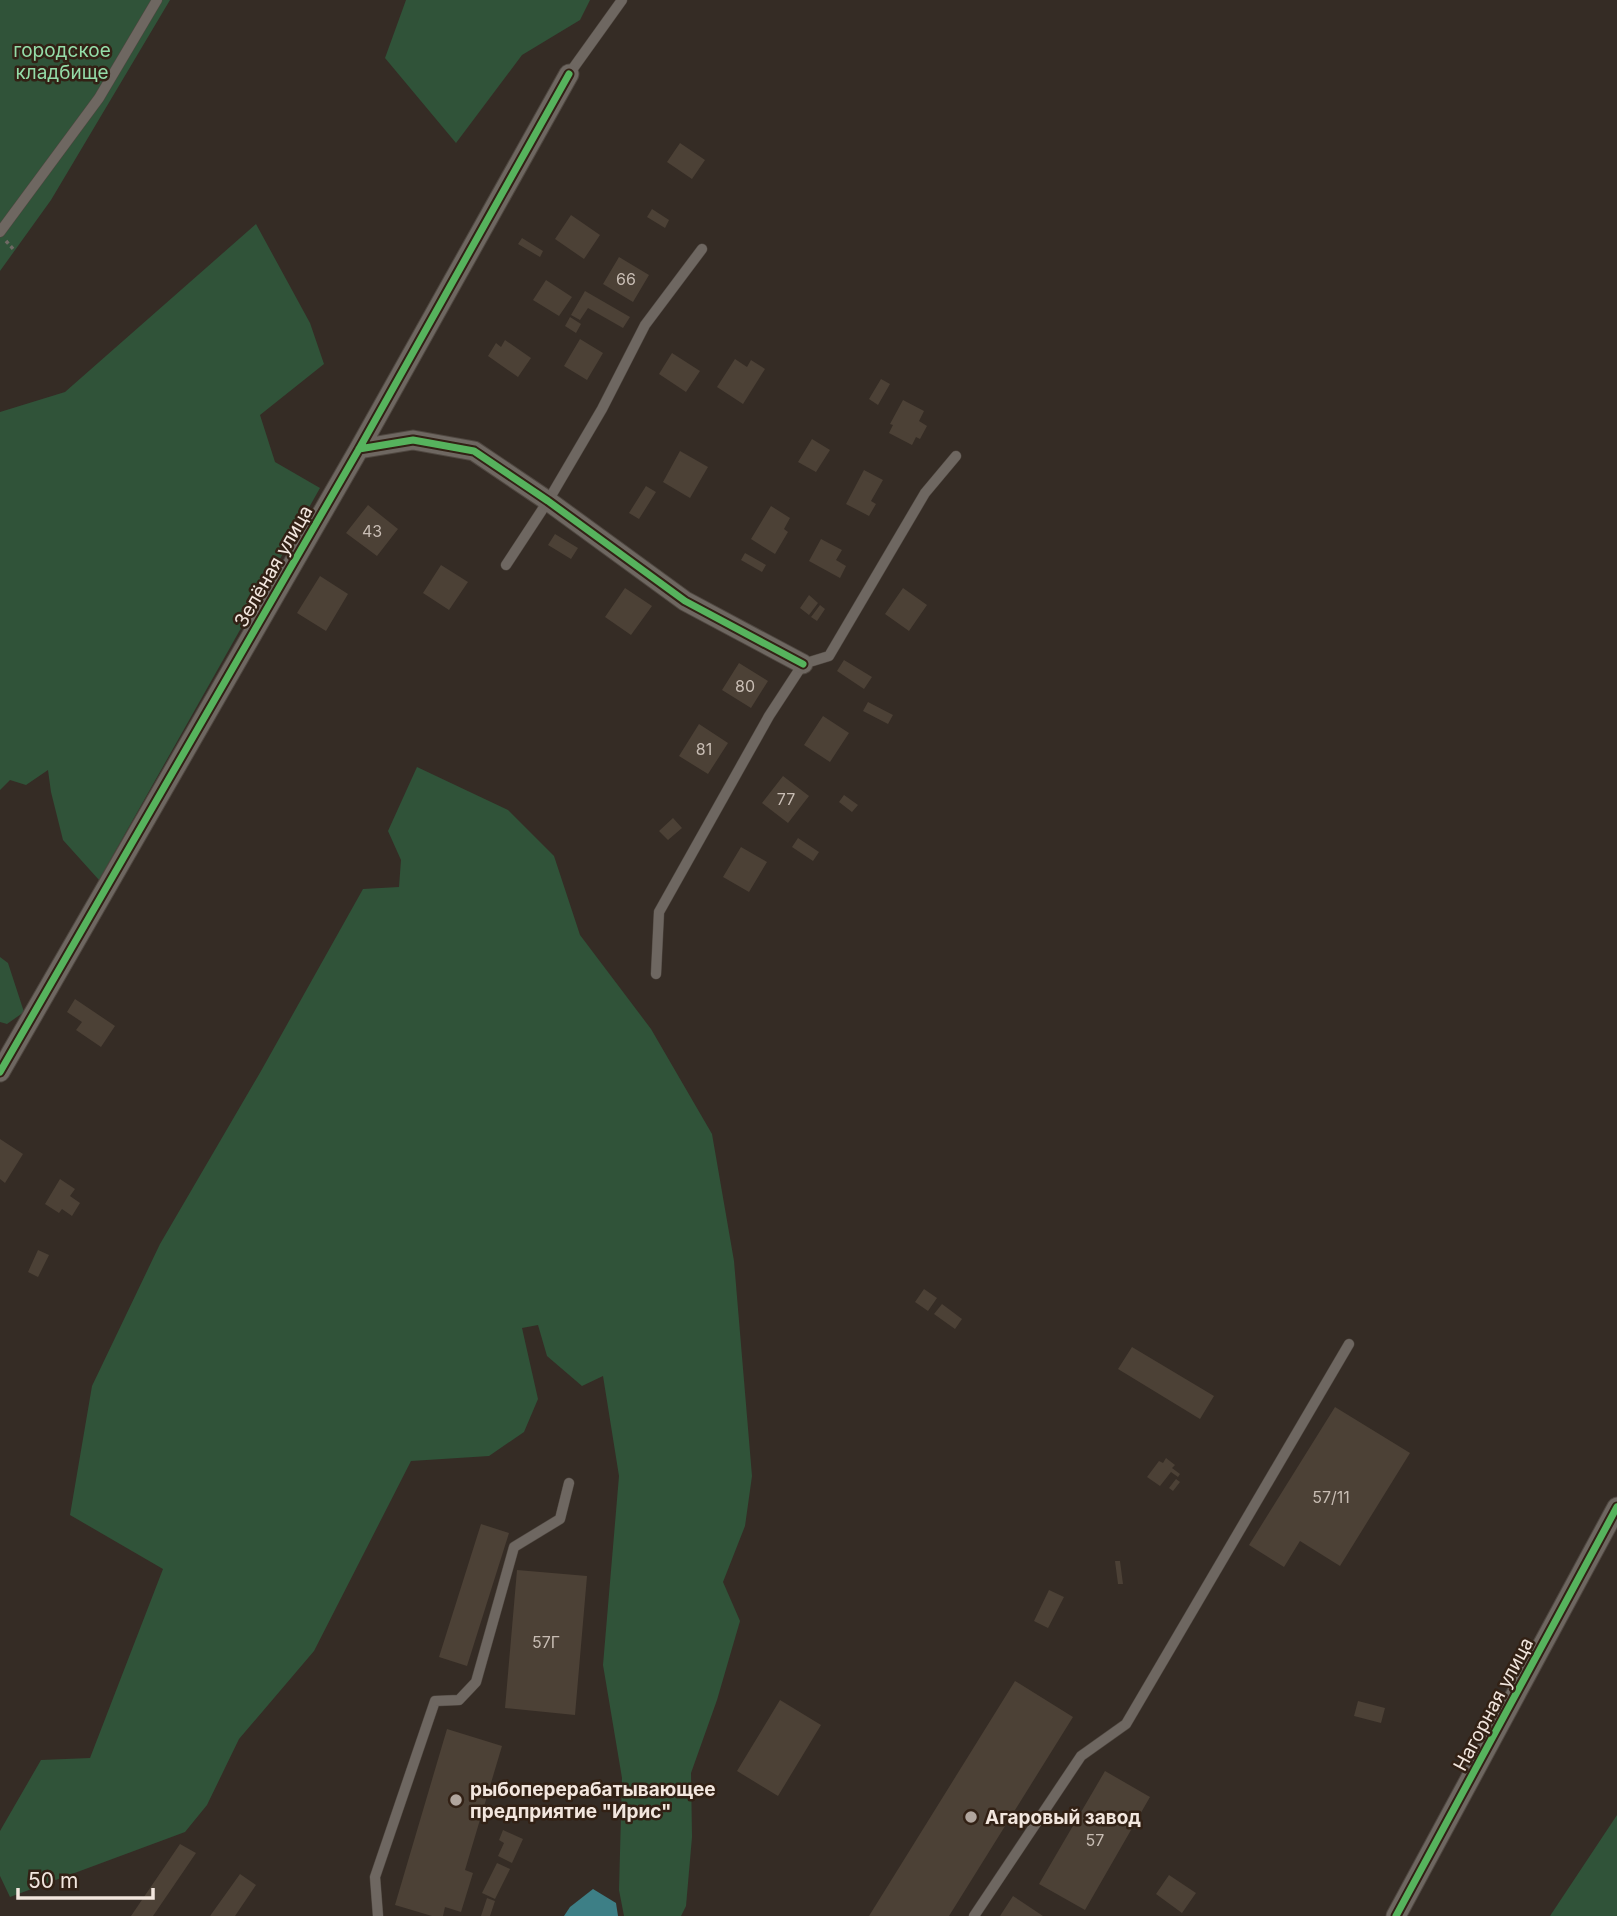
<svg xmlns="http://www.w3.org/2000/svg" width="1617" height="1916" viewBox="0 0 1617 1916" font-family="Inter,sans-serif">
<rect width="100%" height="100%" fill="#352c25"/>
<path fill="#305339" d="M0,0H170L51,200L0,271Z
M406,0H590L580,20L522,55L456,143L385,58Z
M256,224L310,323L324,364L260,415L275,462L320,488L99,880L63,840L51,792L48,770L26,785L10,780L0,790V412L65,392Z
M417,767L508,810L554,856L580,935L651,1029L712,1134L734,1261L752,1476L745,1526L723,1582L740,1621L717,1700L691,1773L692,1837L686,1906L681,1916H624L619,1890L622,1778L603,1665L619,1476L603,1376L582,1386L547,1356L538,1325L522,1328L538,1399L524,1432L489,1456L411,1461L314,1651L239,1739L207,1805L185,1832L10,1897L0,1876V1831L41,1760L90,1758L163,1569L70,1515L92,1386L160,1244L261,1071L363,889L399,887L401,860L388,831Z
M0,957L8,963L24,1012L7,1024L0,1022Z
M1617,1815V1916H1550Z"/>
<path fill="#3d7f86" d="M593,1889L616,1903L618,1916H564L570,1907Z"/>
<path fill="#4c4136" d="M680,143L705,160L692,179L667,162Z
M652,209L669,220L665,228L647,217Z
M571,215L600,235L584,259L555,239Z
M522,238L543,251L540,257L518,244Z
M619,257L649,275L633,302L603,284Z
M546,280L572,297L559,316L533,300Z
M585,291L630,317L623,328L588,308L580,320L571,315Z
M570,317L581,324L576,333L565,326Z
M580,339L603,353L587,380L564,366Z
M505,340L531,358L518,377L488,356L496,343L501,347Z
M672,353L700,371L686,392L659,374Z
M735,359L747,367L751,360L765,369L743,404L717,387Z
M881,379L890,384L878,405L869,399Z
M903,400L924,411L919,421L927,426L920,439L916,437L912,445L889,433L893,425L890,424Z
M812,439L830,450L816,472L798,462Z
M680,451L708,467L690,498L663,482Z
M864,470L883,480L871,501L876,504L869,516L846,504Z
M646,486L656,492L639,519L629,513Z
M368,505L398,529L377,556L346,533Z
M771,506L790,518L784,529L788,532L775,554L751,539Z
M555,534L578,548L571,559L548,545Z
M821,539L842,550L836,560L846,566L840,578L809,561Z
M745,553L766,565L762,572L741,560Z
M441,565L468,582L449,610L423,593Z
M320,576L348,594L326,631L297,613Z
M625,588L652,606L631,635L605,617Z
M903,588L927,605L909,631L885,614Z
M809,595L818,603L809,615L800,608Z
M820,605L825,609L817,621L811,617Z
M844,660L872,677L864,689L837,671Z
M739,663L768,681L751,708L722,690Z
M868,702L893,715L888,724L863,711Z
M823,716L849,733L830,762L804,745Z
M699,724L728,743L708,774L679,756Z
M783,776L809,796L788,823L762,803Z
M844,795L858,805L852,812L839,802Z
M673,818L682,828L668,840L659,831Z
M798,838L819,852L813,861L792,847Z
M741,847L767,862L749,892L723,877Z
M75,999L115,1026L101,1047L76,1030L82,1022L67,1012Z
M0,1139L23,1154L5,1183L0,1179Z
M60,1179L75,1189L70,1196L80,1203L72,1216L62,1209L59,1213L45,1204Z
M38,1250L49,1255L38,1277L28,1272Z
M924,1289L937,1298L928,1311L915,1302Z
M942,1304L962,1319L955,1329L934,1314Z
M1132,1347L1214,1396L1200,1419L1118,1369Z
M1335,1407L1410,1453L1340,1566L1300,1541L1284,1567L1249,1545Z
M1166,1458L1175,1465L1172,1468L1180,1474L1178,1477L1171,1472L1160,1486L1147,1477L1159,1461L1163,1463Z
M1176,1479L1180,1482L1173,1491L1169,1488Z
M481,1524L509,1533L467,1666L439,1657Z
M1115,1561H1120L1123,1584H1118Z
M517,1570L587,1576L575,1715L505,1708Z
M1049,1590L1064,1597L1048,1628L1034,1621Z
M1015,1681L1073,1717L949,1916H869Z
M780,1700L821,1725L778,1796L737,1771Z
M1358,1701L1385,1708L1381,1723L1354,1716Z
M447,1729L502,1746L465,1870L473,1873L461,1912L445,1907L443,1916H432L395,1905Z
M1105,1771L1150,1797L1085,1910L1039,1884Z
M503,1830L523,1839L512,1863L498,1856L504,1843L499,1840Z
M180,1844L196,1853L153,1916H131Z
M497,1863L510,1869L495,1899L482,1893Z
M240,1874L256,1885L235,1916H210Z
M1169,1875L1196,1893L1182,1913L1156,1894Z
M1013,1896L1043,1916H1000Z
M487,1898L495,1901L490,1916H481Z"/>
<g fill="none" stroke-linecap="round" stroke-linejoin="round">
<defs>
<path id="service" d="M569,74L622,0
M0,232L99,98L157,0
M506,565L548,501L602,409L645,325L702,249
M656,974L659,912L769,716L803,664L829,656L925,493L956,456
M378,1916L375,1877L435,1701L459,1700L476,1682L514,1547L560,1519L569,1483
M974,1916L1081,1756L1126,1724L1349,1344"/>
<path id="minor" d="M359,449L413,440L474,451L548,501L685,601L803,664
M0,1072L359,449L569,74
M1396,1916L1617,1507"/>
</defs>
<use href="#service" stroke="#4f4740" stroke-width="11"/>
<use href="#minor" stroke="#4f4740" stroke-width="21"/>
<path stroke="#706a65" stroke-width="3.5" stroke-dasharray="3.5 3.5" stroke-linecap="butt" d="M6,241L15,251"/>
<use href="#service" stroke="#6e6761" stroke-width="10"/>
<use href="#minor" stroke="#6e6761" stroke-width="19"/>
<defs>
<path id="cycleway" d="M359,449L413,440L474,451L548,501L685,601L803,664
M0,1072L359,449L569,74
M1396,1916L1617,1507"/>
</defs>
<use href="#cycleway" stroke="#322115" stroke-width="11"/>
<use href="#cycleway" stroke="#56b35d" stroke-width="7"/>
</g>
<g fill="#b0a59d" stroke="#322115" stroke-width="2.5">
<circle cx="456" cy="1800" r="7"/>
<circle cx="971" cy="1817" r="7"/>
</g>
<g text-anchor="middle" stroke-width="5" stroke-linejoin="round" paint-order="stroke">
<g font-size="16" fill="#c8bdb4">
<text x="626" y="285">66</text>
<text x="372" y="537">43</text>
<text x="745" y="692">80</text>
<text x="704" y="755">81</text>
<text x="786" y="805">77</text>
<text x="1331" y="1503">57/11</text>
<text x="546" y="1648">57Г</text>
<text x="1095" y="1846">57</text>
</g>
<g font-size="19" fill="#94dca8" stroke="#322115">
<text x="62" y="57">городское<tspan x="62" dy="22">кладбище</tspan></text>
</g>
<g font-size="19" fill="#f2e6de" stroke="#322115">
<text transform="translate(273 566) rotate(-60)" y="7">Зелёная улица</text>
<text transform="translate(1493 1704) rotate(-62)" y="7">Нагорная улица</text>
</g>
<g font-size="19" font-weight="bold" fill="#f2e6de" stroke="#322115" text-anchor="start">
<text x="470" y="1796">рыбоперерабатывающее<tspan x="470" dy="22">предприятие "Ирис"</tspan></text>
<text x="985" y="1824">Агаровый завод</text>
</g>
</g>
<path d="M18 1888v10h135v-10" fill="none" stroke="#f2e6de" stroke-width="3.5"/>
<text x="28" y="1888" font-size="21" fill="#f2e6de" stroke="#322115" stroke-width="5" paint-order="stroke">50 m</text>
</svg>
